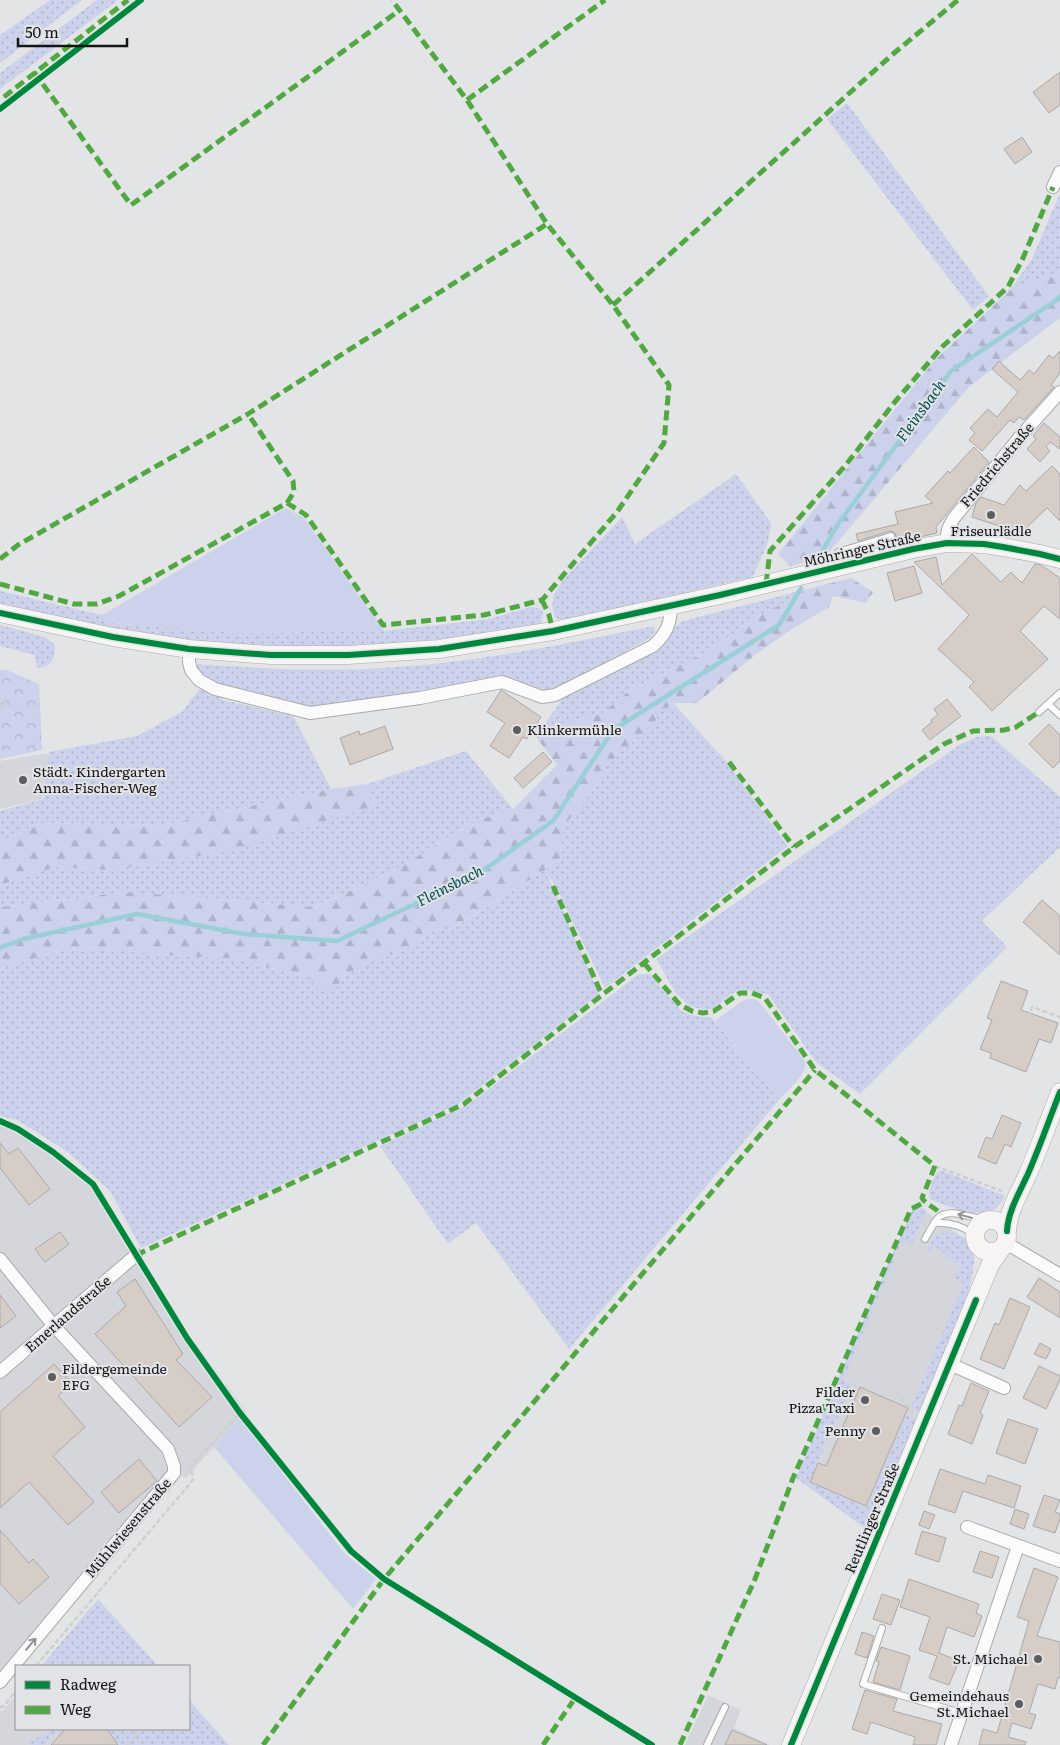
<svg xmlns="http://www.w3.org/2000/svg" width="1060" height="1745" viewBox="0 0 1060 1745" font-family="Literata,serif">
<defs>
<pattern id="grass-dots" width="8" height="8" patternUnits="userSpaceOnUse" patternTransform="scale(1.25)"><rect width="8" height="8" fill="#ccd2ec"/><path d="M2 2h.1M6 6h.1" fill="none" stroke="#aeb3ca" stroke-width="1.8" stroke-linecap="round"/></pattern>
<pattern id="forest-firs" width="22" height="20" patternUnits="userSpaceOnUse" patternTransform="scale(1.25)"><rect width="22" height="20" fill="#ccd2ec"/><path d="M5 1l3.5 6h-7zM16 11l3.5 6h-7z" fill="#aeb3ca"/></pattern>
<pattern id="park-crowns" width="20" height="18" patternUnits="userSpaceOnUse" patternTransform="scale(1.25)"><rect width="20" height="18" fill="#ccd2ec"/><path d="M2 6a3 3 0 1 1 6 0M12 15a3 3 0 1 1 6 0" fill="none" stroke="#aeb3ca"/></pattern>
</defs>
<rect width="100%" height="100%" fill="#e3e4e5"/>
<path fill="#d5d6dc" d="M49,753L42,799L0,809V761Z
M0,1124L54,1149L81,1173L139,1254L191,1337L246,1411L186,1478L173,1473L0,1682Z
M919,1207L961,1236L973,1266L957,1319L870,1528L799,1476L910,1218Z
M16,1695V1729H189L228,1745H0V1711H3Z
M708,1695L741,1710L734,1728L770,1745H685Z"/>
<path fill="url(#grass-dots)" d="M50,0H82L0,63V35Z
M97,0H118L0,89V73Z
M847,103L989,296L973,310L827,119Z
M1060,193V272L1011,289L1032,259Z
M736,474L771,523L768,542L753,577L562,621L555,617L552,606L554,594L564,579L622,517L635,544Z
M815,587L756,617L715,647L629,691L601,714L563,723L542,735L539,741L537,736L562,699L657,649C666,640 672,628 683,621Z
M0,591L102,615L113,623L236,633L384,631L489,619L531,607L538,608L543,611L541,625C492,632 443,640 394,643C329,649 262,647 197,641C131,636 64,619 0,603Z
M0,625L45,637L55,645C55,658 53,666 38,668L36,664L34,655L0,646Z
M654,626L655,631L650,638L559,687L545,690L507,678L310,708L215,686L196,669L197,664C264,669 331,672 398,667C485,661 570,643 654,626Z
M201,687L223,700L293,716L331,789L163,825L40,823L0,842V811L43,799L49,752L137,736L182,712Z
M673,703L723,758L788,846L605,988L555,885L547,874L599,994L458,1104L141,1248L110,1191L68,1152L17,1120L0,1116V969L61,950L101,948L153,954L237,959L290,973L305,974L319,989H335L346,974L376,958L401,952L434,930L454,928L545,870L561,857L563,827L603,778V769L656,720L658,713Z
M991,736L1060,797V847L982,921L1007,947L860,1094L816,1062L768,994L741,989L731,994L713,1009H701L689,1006L675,992L656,959L959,745L976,737Z
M466,751L513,809L477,820L395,870L314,907L127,892L0,907V885L55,867L109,870L376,805L367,784Z
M639,974H650L681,1011L695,1016L712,1018L779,1100L569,1349L476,1223L448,1244L380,1146L468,1105Z
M939,1171H943L1005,1196C1001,1202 998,1208 992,1211C977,1219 944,1205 930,1199C927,1190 933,1182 936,1174Z
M918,1207L927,1210L912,1244L902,1241L843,1380L852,1384L809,1482L867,1508L907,1415L917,1419L869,1531L796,1478L865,1316L912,1210Z
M947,1232C957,1233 967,1237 972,1247C985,1275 933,1382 920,1412L911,1407L964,1283L956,1279L955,1275L960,1267L935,1246L929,1253L927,1251C931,1240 935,1233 947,1232Z
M98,1599L158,1666H41Z
M189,1700L229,1745H113L116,1740L108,1729H189Z
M54,1729H60L43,1745H31L29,1742Z"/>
<path fill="url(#forest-firs)" d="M1060,272V318L969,387L825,557L790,566L778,554L935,360L1011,289Z
M851,578L873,592L866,603L833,596L829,607L792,629L755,655L697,703H673L658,713L656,720L603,769V778L563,827L561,857L545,870L453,928L434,930L401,952L376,958L346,974L335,989H319L305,974L290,973L237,959L153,954L101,948L61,950L0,969V907L127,892L315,907L395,870L477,820L513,809L557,765L539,741L542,735L563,723L601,714L629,691L715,647L756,617L815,587Z
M367,784L376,805L236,850L109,870L55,867L0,885V842L40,823L163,825L331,789Z"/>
<path fill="url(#park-crowns)" d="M0,670H7L39,684L42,750L0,759Z"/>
<path fill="#ccd2ec" d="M286,508L304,518L384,631L236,633L113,623L102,615Z
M748,999H755L760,1003L805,1061C808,1075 787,1090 779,1100L715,1021L742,1001Z
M240,1418L344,1553L376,1579L353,1609L214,1447Z"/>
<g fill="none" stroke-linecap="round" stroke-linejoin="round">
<path stroke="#99cfd5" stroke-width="4.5" d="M817,560L838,524L951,371L1058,299L1060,296
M0,948L23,939L137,914L244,934L337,941L478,874L553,821L613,730L779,625L801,588"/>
</g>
<path fill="#d6cdc7" stroke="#a9a9aa" d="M1060,72V105L1049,113L1033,92Z
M1022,137L1032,152L1015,164L1004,149Z
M1060,351V373L1051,385L1054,387L1024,420L1019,417L1014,423L1010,420L982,451L969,440L975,433L970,428L988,409L997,417L1018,392L992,369L999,361L1020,380L1029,370L1034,374L1049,355L1053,358Z
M1044,423L1060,437V449L1050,442L1046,447L1050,451L1040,462L1027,449L1036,439L1033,436Z
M974,447L989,462L936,527L937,533L898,542L895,533L890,531L858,541L856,534L898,524L895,512L933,503L925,496L948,471L950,473Z
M1052,466L1060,474V521L1047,508L1018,536L1013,532L1011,534L1005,528L972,517L976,503L981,497L1004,505L1020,485L1026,491Z
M972,554L1001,582L1011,572L1022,583L1035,564L1041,565L1060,578V619L1044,606L1020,631L1048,659L992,711L969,687L974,682L938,649L969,615L914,562L936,557L942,585Z
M914,566L922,593L895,601L887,573Z
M501,690L541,717L527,739L523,737L509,758L490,746L505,723L487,712Z
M947,699L961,716L930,740L922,730L932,722L931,720L938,715L934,709Z
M1049,724L1060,735V761L1053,768L1029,744Z
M385,726L393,749L350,765L340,738L359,731L360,735Z
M543,752L552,762L523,788L514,778Z
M1042,900L1060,916V955L1023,922Z
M1001,981L1028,991L1021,1010L1058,1023L1051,1043L1039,1039L1026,1072L990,1058L991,1053L980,1049L992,1020L987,1018Z
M1002,1115L1021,1123L1011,1147L1005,1144L996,1164L978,1157L986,1137L992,1139Z
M0,1143L9,1154L18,1148L50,1189L29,1205L0,1168Z
M60,1232L69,1244L45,1262L35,1249Z
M1039,1278L1060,1292V1318L1027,1297Z
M135,1279L183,1354L176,1360L212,1397L179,1427L95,1334L126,1306L117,1292Z
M0,1295L16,1316L0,1328Z
M1010,1298L1030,1307L1004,1369L980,1359L995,1323L999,1325Z
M1040,1343L1051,1349L1046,1359L1034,1354Z
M54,1364L72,1383L58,1396L85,1427L53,1456L94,1502L68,1525L29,1482L0,1508V1412Z
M1039,1366L1060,1376V1380L1046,1409L1023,1398Z
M971,1383L989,1391L980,1413L983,1415L972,1444L948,1434L959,1405L962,1406Z
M860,1387L908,1408L866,1506L810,1482L818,1463L826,1466Z
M1008,1419L1038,1429L1025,1464L996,1453Z
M139,1459L157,1481L119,1513L101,1492Z
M940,1469L985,1484L988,1475L1021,1486L1014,1508L963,1491L955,1513L928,1504Z
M1044,1495L1060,1500L1055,1512L1060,1514V1519L1055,1533L1033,1526Z
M1015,1509L1029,1514L1024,1529L1010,1524Z
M924,1511L935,1515L929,1529L919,1525Z
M0,1530L29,1563L33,1559L49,1577L19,1604L0,1583Z
M922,1531L946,1538L939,1562L915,1554Z
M980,1551L999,1557L992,1578L973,1572Z
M1034,1568L1058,1577L1037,1636L1060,1642V1678L1058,1677L1055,1689L1038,1684L1029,1713L1036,1715L1031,1729L1012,1723L1008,1737L1026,1742L1025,1745H979L983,1729L997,1733L1029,1621L1017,1617Z
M909,1579L979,1604L976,1613L982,1616L974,1637L947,1627L939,1653L959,1661L949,1685L929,1678L937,1656L919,1650L930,1617L900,1607Z
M882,1594L900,1600L891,1625L873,1619Z
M862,1632L874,1636L867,1658L855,1654Z
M881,1647L910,1656L900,1690L873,1682L879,1662L876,1661Z
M865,1690L897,1699L893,1711L942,1724L936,1745H913L915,1737L871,1722L867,1734L852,1729Z
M65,1729H107L118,1745H51Z
M732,1730L767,1745H725Z"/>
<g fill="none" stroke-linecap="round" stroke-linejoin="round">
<defs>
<path id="lane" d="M841,564L838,552L891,536L897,552
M1048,704L1060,715
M1039,712L1060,693
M934,1223C948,1222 969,1226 975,1239
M925,1239C929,1232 933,1224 938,1218C949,1206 974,1220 989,1220
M882,1628L863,1684L961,1713
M707,1745L725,1707"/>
<path id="street" d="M1053,187L1060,172
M947,543C946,533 948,527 954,518L1019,438L1060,392
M189,649V662L191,670L199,680L215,689L310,713L420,698L502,682L542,697L555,695L653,646C666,634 671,624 671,606
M1006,1243L1060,1275
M0,1259L54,1326L168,1449L174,1466V1473L0,1682
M950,1364L1004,1388
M0,1372L136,1255
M967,1527L1060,1561
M951,1745L1018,1546"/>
<path id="secondary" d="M0,613L113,637L189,649L271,655H348L439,649L553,631L720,595L913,549L947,543L984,544L1003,547L1040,554L1060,559
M975 1236a16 16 0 1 1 32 0a16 16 0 1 1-32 0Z
M1007,1231C1008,1212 1019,1193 1027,1176C1039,1149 1049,1120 1060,1092
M791,1745L990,1265L1001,1249"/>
</defs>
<use href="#lane" stroke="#aaaaab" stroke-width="8"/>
<use href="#street" stroke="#aaaaab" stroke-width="14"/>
<use href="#secondary" stroke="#aaaaab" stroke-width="19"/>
<path stroke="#cecfcf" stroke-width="2.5" stroke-dasharray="5 2.5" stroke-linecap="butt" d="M0,709L6,699
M1021,1039L1032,1007L1060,1017
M935,1166L1002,1191
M897,1392L913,1413
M189,1468L240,1413
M36,1666L193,1480L191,1468
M84,1666H86
M0,1707H3L16,1691
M127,1745L136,1737L134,1729"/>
<use href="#lane" stroke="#fbfbfb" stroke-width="6"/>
<use href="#street" stroke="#fbfbfb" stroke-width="12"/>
<use href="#secondary" stroke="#f7f5f3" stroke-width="18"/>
<path stroke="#51a842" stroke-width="5" stroke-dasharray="10 5" stroke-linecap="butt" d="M34,72L131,205L400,10
M4,97L128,0
M467,100L605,0
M613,305L893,54L958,0
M287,503L306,515L383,625L484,615L542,600L617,512L664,443L669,385L613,305L547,224L467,100L392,0
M0,559L18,545L248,414L547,224
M0,584L74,604H97L119,596L287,503L294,492L293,481L248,414
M766,584L770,551L845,466L894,403L942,347L1008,287L1023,258L1053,187
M542,600L549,615L553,631
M729,762L794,847
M553,886L602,995
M644,963L680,1005L692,1011L703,1013L714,1011L740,993H752L765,998L815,1070L935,1166L922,1198C927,1206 936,1207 941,1215
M136,1255L464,1104L602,995L794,847L944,744L973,731L1004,730L1016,727L1039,712
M263,1745L384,1579L815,1070
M543,1745L575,1698
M680,1745L755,1579L793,1478L911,1209L925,1202"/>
<defs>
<path id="cycleway" d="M0,109L141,0
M0,613L113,637L189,649L271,655H348L439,649L553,631L720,595L913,549L947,543L984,544L1003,547L1040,554L1060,559
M0,1121L18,1129L53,1152L93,1184L187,1338L240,1413L351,1551L384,1579L652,1745
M1007,1231C1008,1212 1019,1193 1027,1176C1039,1149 1049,1120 1060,1092
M791,1745L976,1300"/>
</defs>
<use href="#cycleway" stroke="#e2e3e6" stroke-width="9"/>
<use href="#cycleway" stroke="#00873e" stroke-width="6"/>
</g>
<defs><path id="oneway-shaft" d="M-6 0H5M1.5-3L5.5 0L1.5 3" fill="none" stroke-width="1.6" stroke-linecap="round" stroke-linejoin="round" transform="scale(1.25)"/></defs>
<g stroke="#939394">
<use href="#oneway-shaft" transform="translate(965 1216) rotate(-165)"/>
<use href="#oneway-shaft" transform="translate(31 1644) rotate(-50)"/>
</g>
<g fill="#5c5d5e" stroke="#e2e3e6" stroke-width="2">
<circle cx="991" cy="515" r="5"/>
<circle cx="517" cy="730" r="5"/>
<circle cx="23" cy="780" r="5"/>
<circle cx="52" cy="1377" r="5"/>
<circle cx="865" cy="1400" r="5"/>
<circle cx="876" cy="1431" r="5"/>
<circle cx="1038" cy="1659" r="5"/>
<circle cx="1019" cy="1704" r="5"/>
</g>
<g text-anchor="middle" stroke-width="4" stroke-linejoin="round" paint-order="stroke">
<g font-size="14" fill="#141415" stroke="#e2e3e6">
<text transform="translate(997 465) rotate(-50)" y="5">Friedrichstraße</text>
<text transform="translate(862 549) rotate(-13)" y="5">Möhringer Straße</text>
<text transform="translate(68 1314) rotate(-41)" y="5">Emerlandstraße</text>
<text transform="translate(872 1518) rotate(-67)" y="5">Reutlinger Straße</text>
<text transform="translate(128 1528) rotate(-50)" y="5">Mühlwiesenstraße</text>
</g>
<g font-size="14" fill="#141415" stroke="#e2e3e6" text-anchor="end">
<text x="991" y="536" text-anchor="middle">Friseurlädle</text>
<text x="527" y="735" text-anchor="start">Klinkermühle</text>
<text x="33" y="777" text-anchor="start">Städt. Kindergarten<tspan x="33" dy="16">Anna-Fischer-Weg</tspan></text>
<text x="62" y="1374" text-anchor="start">Fildergemeinde<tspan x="62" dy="16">EFG</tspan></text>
<text x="855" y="1397">Filder<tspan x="855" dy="16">Pizza Taxi</tspan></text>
<text x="866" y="1436">Penny</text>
<text x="1028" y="1664">St. Michael</text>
<text x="1009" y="1701">Gemeindehaus<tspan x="1009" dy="16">St.Michael</tspan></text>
</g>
<g font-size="15" font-style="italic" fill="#034e54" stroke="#e2e3e6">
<text transform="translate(921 411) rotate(-54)" y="5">Fleinsbach</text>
<text transform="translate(450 886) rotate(-27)" y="5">Fleinsbach</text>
</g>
</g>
<rect x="15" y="1665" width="175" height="65" fill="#e2e3e6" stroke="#909092"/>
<rect x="25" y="1681" width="25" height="8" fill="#00873e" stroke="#909092"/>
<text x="60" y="1690" font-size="15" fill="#141415">Radweg</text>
<rect x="25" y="1706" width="25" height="8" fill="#51a842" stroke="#909092"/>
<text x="60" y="1715" font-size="15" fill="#141415">Weg</text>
<path d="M18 38v8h109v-8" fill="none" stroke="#141415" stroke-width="2.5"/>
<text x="25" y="38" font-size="15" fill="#141415" stroke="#e2e3e6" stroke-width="4" paint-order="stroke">50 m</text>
</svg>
